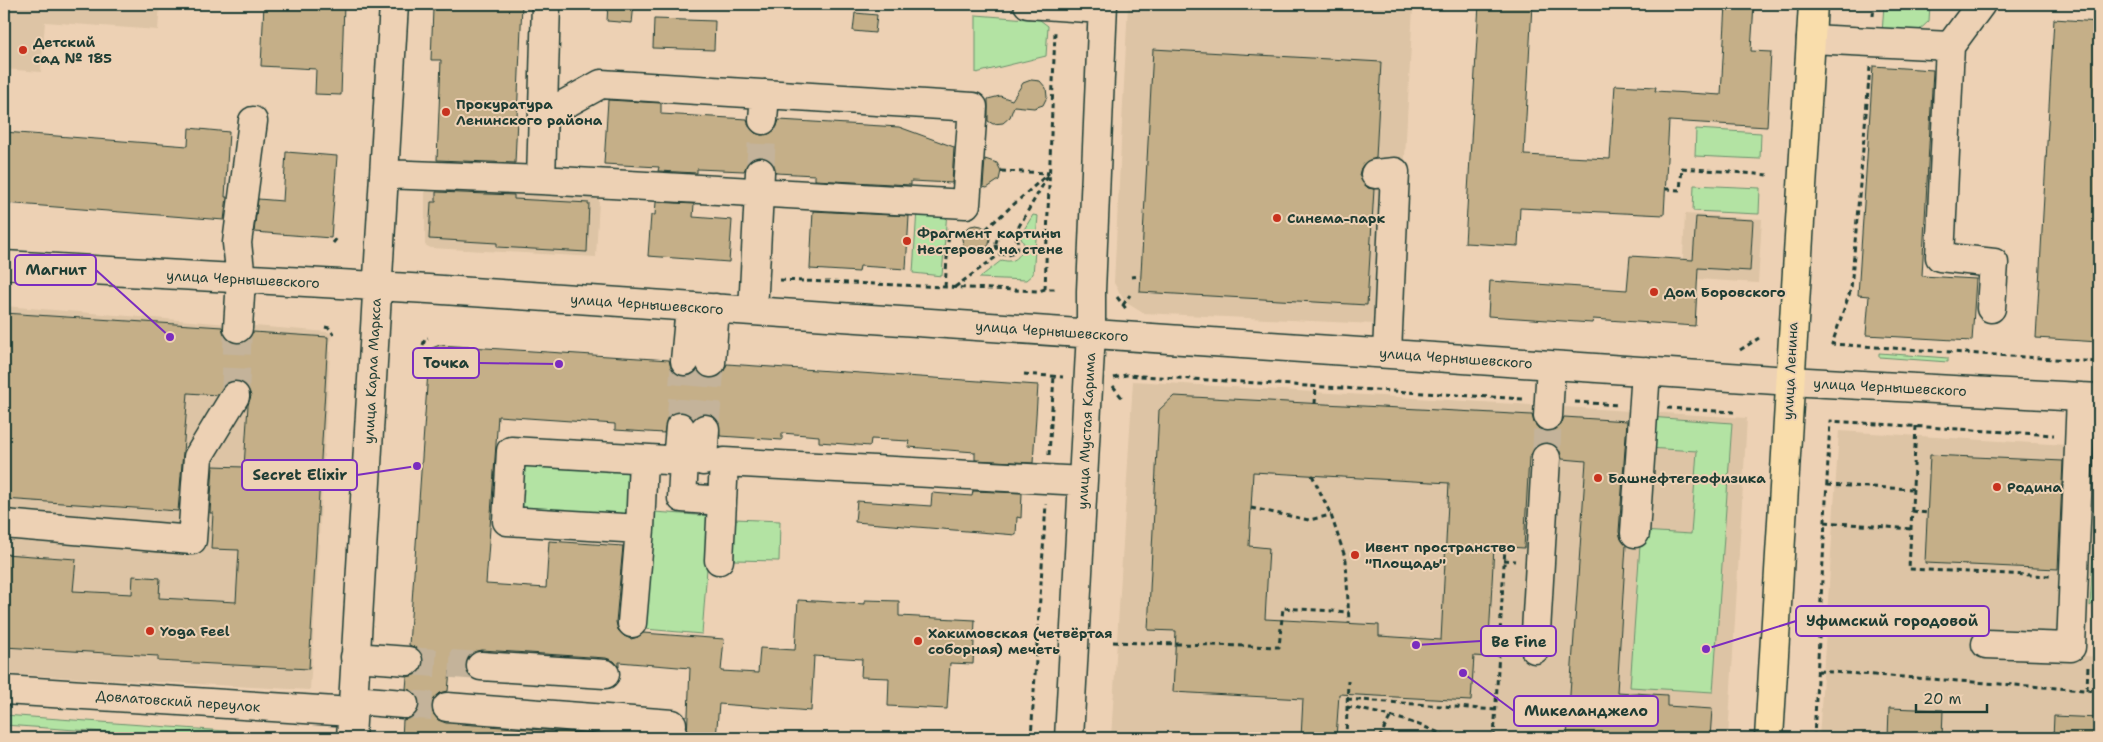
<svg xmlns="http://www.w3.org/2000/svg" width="2103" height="742" viewBox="0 0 2103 742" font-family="'Shantell Sans',sans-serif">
<rect width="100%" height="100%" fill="#edd1b4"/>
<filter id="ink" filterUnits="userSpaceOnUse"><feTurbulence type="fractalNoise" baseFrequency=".02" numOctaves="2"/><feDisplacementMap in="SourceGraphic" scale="10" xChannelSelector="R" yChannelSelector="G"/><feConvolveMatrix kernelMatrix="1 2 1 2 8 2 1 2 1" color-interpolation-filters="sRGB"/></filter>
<g filter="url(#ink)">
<path fill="#ddc4a5" d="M4,4H160L158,30L45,22L41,72L4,69Z
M1128,4H1346L1413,7L1396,325L1143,313L1125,302L1114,283Z
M425,172L600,181L596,257L431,248L425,245Z
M1685,214L1762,219L1758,283L1682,278Z
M4,306L328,332L331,334L310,690L4,674Z
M1133,381L1747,418L1728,738H1111Z
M1839,431L2098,447L2085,656L2099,657V738H1819Z"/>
<path fill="#b3e3a3" stroke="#69906c" d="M1884,4H1930L1929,21L1914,35L1882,34Z
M976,15L1040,20L1048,26L1046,56L976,73Z
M1696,129L1761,133L1760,159L1695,156Z
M1694,185L1760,188L1759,214L1693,211Z
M917,209L947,211L942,276L913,273Z
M1033,215L1038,216L1033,274L1026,280L979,278L1002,260C1015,264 1021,256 1024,244L1020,236Z
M1879,353L1948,358V362L1879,357Z
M1649,417L1732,423L1713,692L1630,687L1641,531L1691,534L1697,451L1647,448Z
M2099,447V599L2090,606Z
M522,461L632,468L628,518L518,510Z
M654,512L711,516L702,634L645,629Z
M735,519L780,521L779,561L734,560Z
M4,715L294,736V738H191L4,725Z"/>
<path fill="#c5af88" stroke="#1f3d34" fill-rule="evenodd" d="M264,4H344L341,95L315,94L316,69L261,66Z
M443,4H522L515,163L437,160L441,60H431L433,9H443Z
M608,4H634L632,23L607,21Z
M1479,4H1532L1524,155L1610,159L1615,85L1656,87L1655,91L1721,95L1726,4H1754L1751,51L1771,52L1767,127L1669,121L1664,215L1520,208L1518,246L1465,243Z
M855,13L877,15L875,33L853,31Z
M654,19L715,21L714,50L653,48Z
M2054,19L2099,22V342L2036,338Z
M1153,49L1381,62L1376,158L1366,162L1361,168L1359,175L1363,183L1368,188L1374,189L1367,305L1140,292Z
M1873,66L1933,70L1922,276L1976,279L1972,341L1866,335L1869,296L1858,295Z
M1031,80L1040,81L1046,88L1047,97L1043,105L1034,108L1014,106L1010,117L1003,123L993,124L988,121V99L1000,96L1012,100L1023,83Z
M608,100L661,103V114L747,119L749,127L755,133L761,135L769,134L776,129L779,120L899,127L954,147L952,183L911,181V185L815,180V175L776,173L774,164L768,159L761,156L752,158L747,164L744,171L697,169V173L658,171L659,167L604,164Z
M189,128L229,132L225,197H227L224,220L4,203V132L188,146Z
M286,152L337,156L331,238L254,232L258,199L283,201Z
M985,159L997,163L1001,171L999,180L987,188L983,187Z
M436,192L514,195V199L589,203L587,252L497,247V243L429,239L431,202H436Z
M656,202L694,204L693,217L732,220L729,262L648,256L651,215H655Z
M813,211L909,216L906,269L860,266L859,272L810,269Z
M1696,217L1753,220L1750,271L1698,268L1695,326L1593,319L1592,323L1488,316L1490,281L1627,290L1630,256L1693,260Z
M962 239a14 14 0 1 1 28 0a14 14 0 1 1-28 0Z
M4,313L222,327L224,335L229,341L237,344L245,342L253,332L328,337L309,669L158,661V656L4,647V554L76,559L73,591L132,594L133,576L160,578L159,598L236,602L239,550L211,549L213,513H210L213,466L244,467L248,405L251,396L248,388L243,382L236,380L227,383L217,395L188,393L178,511L4,499Z
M440,345L669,360L671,368L676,374L684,377L692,375L697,370L703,376L709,378L718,377L724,371L727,364L1038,385L1033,463L975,460V452L908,447L909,441L871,439L870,446L819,442V436L782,433V440L720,436L719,422L714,416L706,414L699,415L693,419L689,414L682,412L674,413L667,418L664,433L615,430V424L498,416L486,584L546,588L549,541L623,546L616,622L618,630L624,636L631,639L638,637L643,633L724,639L721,671L758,673L760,648L795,650L798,600L865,604V600L899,601V616L975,620L973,664L950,663L947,709L888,706L889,678L861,677L862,659L814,656L811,711L719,704L716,738H687L690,668L619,662V667L614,661L606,658L482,650L474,652L468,657L466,665L467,672L450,671L448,691L440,693L434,699L432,705L433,713L438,720L446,723L599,734V738H402L403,720L411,718L417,713L419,706L418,697L412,691L406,689L407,677L415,675L421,669L423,663L422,654L416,648L409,645L429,357L432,348Z
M1174,396L1532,415L1534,423L1539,429L1548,432L1555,430L1561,425L1564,417L1627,421L1619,532L1621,539L1626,545L1617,692L1667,695V706L1712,709L1710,738H1567L1586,461L1562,459L1560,451L1554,445L1547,442L1539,444L1529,457L1524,548L1494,546L1488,657L1474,656L1471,701L1339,694L1336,738H1301L1303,699L1173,692L1176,631L1148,630L1159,410ZM1253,472L1449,483L1441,640L1379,636V625L1265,619L1269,548L1249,546Z
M1930,455L2063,461L2058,569L1925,563Z
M973,491L1022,493L1021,518L1017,517L1016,535L855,522L857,501L931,506L932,493L972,496Z
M1889,708L1943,710L1942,738H1888Z
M2054,716L2099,718V738H2053Z"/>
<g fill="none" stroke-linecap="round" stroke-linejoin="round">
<path stroke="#c4b39a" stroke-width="28" stroke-dasharray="28 14" stroke-linecap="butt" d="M760,172L763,120
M235,396L238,328
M680,427L685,361
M705,429L711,363
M1546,458L1548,416
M408,661L481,666
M404,704L447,707"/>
<defs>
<path id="minor" d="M1028,4L1102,9
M1811,39L1950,46L1940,257L1994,263L1991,308
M1950,46L1981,4
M763,120L765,94
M384,174L541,180L966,204L973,107L601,84L543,116
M1375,174L1395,172L1387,353
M541,180L546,4
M4,265L428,289L1789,381L2099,398
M753,311L760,172
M238,328L241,279L237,243L253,121
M685,361L690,307
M711,363L715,308
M1548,416L1551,365
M677,461L680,427
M703,461L705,429
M4,524L192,540L198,457L235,396
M640,529L507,521L511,451L684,461L682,498L722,501
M1635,533L1646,371
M719,560L724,462L1083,481
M632,623L640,529L643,459
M1986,644L2071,647L2081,397
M1535,649L1546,458
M355,657L408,661
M481,666L605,674
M4,690L352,712
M353,700L404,704
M447,707L672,724L671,738
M351,738L394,4
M1069,738L1091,333V291L1103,4"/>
<path id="major" d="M1769,738L1813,4"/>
</defs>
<use href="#minor" stroke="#1f3d34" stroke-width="31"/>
<use href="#major" stroke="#1f3d34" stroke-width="31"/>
<path stroke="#1f3d34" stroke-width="3" stroke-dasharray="5 4" stroke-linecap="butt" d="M1873,16L1874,4
M1870,67L1851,289L1832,344L2099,362
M1001,171L1049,173
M1666,189L1680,190L1682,168L1769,175
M986,229L1049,173
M996 244a11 11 0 1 1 22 0a11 11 0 1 1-22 0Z
M1014,235L1048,176
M333,243L338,237
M1131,277L1140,276
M780,280L1039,291L1045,289H1056
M945,287L949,229
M955,287L1000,254
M1045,289L1055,32
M1117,297L1127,310
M1123,305L1130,295
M325,327L329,328L334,335
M423,345L425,339L428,338
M1740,350L1759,338
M1024,374L1063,377
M1114,378L1126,375L1524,399
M1113,386L1122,398
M1575,402L1619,405
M1315,404L1316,386
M1667,408L1734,412
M1916,426L1909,569L2050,576
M1049,455L1054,376
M1312,475L1331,515L1346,560L1349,623
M1827,485L1913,489
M1251,508L1309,520L1331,515
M1912,511L1927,513
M1825,522L1911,529
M1504,560L1515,561
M1113,642L1279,647L1283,608L1349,612
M1818,671L2099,691
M2087,690L2088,665
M1347,699L1496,710
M1347,707C1382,713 1418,722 1450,738
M1031,738L1046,504
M1346,738L1348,681
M1379,738L1391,716
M1494,738L1505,547
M1814,738L1830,421L2054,435"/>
<use href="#minor" stroke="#edd1b4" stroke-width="28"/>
<use href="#major" stroke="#f9ddab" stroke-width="28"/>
</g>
</g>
<g fill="#c8321e" stroke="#edd1b4" stroke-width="2">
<circle cx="23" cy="50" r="5"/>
<circle cx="446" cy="112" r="5"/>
<circle cx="1277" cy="218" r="5"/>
<circle cx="907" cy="241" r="5"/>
<circle cx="1654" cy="292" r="5"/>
<circle cx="1598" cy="478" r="5"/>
<circle cx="1997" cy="487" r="5"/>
<circle cx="1355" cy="555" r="5"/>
<circle cx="150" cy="631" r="5"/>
<circle cx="918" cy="641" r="5"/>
</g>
<g text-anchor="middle" stroke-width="4" stroke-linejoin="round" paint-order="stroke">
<g font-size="14" font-weight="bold" fill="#1f3d34" stroke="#edd1b4" text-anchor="start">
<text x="33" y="47">Детский<tspan x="33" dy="16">сад № 185</tspan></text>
<text x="456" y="109">Прокуратура<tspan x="456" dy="16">Ленинского района</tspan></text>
<text x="1287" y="223">Синема-парк</text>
<text x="917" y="238">Фрагмент картины<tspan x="917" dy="16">Нестерова на стене</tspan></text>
<text x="1664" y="297">Дом Боровского</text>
<text x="1608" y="483">Башнефтегеофизика</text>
<text x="2007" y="492">Родина</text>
<text x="1365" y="552">Ивент пространство<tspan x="1365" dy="16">"Площадь"</tspan></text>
<text x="160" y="636">Yoga Feel</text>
<text x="928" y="638">Хакимовская (четвёртая<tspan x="928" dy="16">соборная) мечеть</tspan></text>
</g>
<g font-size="14" fill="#1f3d34" stroke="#edd1b4">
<text transform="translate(243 279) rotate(3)" y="5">улица Чернышевского</text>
<text transform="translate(647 304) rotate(4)" y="5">улица Чернышевского</text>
<text transform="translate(1052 331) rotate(4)" y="5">улица Чернышевского</text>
<text transform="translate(1456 358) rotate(4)" y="5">улица Чернышевского</text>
<text transform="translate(372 371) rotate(-87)" y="5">улица Карла Маркса</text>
<text transform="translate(1790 371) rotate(-87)" y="5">улица Ленина</text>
<text transform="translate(1890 387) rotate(3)" y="5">улица Чернышевского</text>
<text transform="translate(1086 431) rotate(-87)" y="5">улица Мустая Карима</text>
<text transform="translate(178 701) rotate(4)" y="5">Довлатовский переулок</text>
</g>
</g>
<path fill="none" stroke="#7b2cbf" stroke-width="2" d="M170 337L96 270M559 364L479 363M417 466L357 475M1706 649L1796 621M1416 645L1481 641M1463 673L1514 711"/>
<g fill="#7b2cbf" stroke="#edd1b4" stroke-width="2">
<circle cx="170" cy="337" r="5"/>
<circle cx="559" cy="364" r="5"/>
<circle cx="417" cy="466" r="5"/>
<circle cx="1706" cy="649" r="5"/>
<circle cx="1416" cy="645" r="5"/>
<circle cx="1463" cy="673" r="5"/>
</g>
<g fill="#edd1b4" stroke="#7b2cbf" stroke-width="2">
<rect x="15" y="255" width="81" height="30" rx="5"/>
<rect x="413" y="348" width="66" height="30" rx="5"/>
<rect x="242" y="460" width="115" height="30" rx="5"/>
<rect x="1796" y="606" width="193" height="30" rx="5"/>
<rect x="1481" y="626" width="75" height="30" rx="5"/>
<rect x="1514" y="696" width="144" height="30" rx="5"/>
</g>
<g font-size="15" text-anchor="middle" font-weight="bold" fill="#1f3d34">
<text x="56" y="275">Магнит</text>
<text x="446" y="368">Точка</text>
<text x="300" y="480">Secret Elixir</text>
<text x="1892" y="626">Уфимский городовой</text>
<text x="1519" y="647">Be Fine</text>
<text x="1586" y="716">Микеланджело</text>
</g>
<rect width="2103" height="742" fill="none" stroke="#edd1b4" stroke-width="20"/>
<rect x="10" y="10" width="2083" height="722" fill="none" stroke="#1f3d34" stroke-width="2" filter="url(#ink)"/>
<path d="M1916 704v8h71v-8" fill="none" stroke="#1f3d34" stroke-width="2.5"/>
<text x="1923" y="704" font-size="15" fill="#1f3d34" stroke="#edd1b4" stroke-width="4" paint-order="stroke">20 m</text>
</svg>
